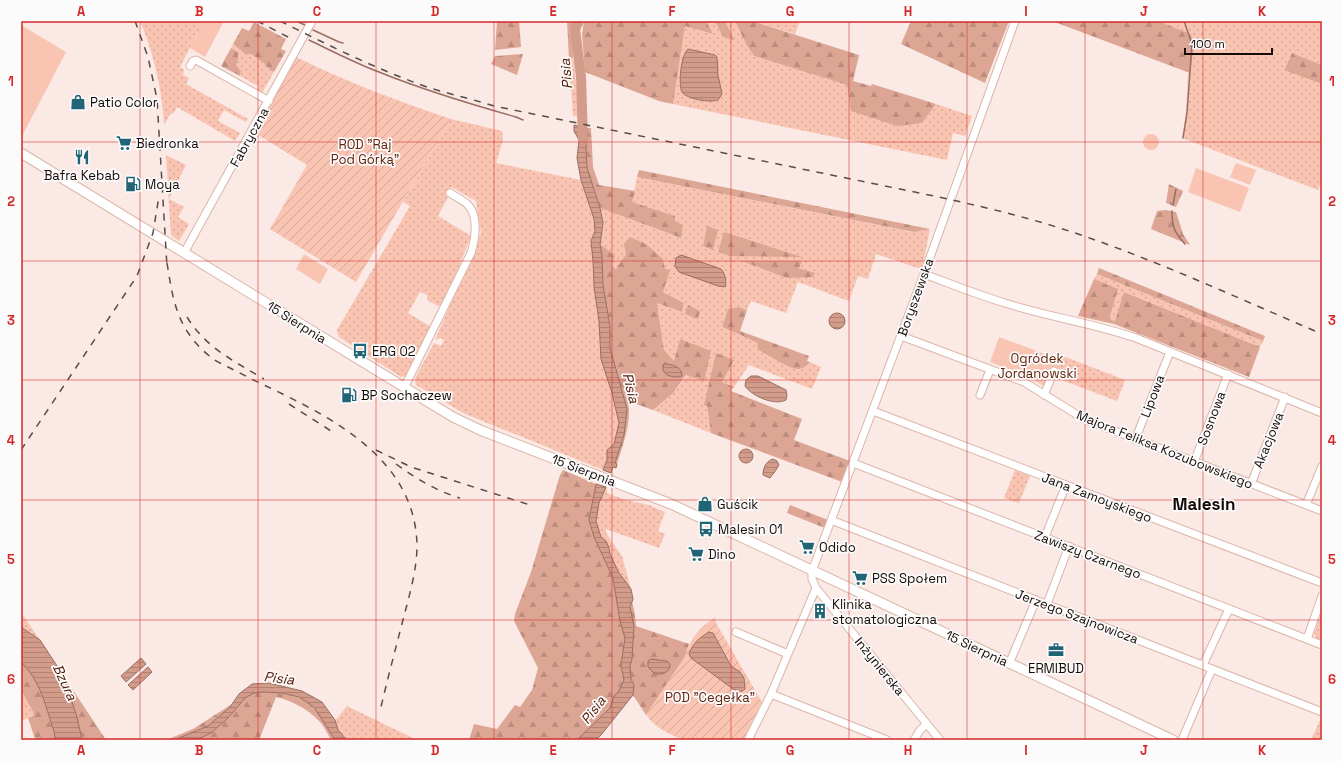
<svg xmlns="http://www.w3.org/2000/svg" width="1343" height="761" viewBox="0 0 1343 761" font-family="'Space Grotesk',sans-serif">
<defs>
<pattern id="grass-dots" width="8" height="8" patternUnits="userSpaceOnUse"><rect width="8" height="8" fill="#fac4b3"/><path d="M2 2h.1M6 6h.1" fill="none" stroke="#d5a798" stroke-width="1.8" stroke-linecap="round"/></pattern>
<pattern id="forest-firs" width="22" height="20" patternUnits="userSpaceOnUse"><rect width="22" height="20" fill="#dca594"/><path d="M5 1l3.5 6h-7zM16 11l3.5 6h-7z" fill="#bc8d7e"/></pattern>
<pattern id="garden-furrows" width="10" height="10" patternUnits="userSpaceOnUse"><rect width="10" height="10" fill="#fac4b3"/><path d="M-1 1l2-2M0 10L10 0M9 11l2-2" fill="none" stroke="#d5a798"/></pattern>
<pattern id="water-rules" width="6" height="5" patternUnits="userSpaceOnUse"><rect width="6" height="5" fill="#d29b8a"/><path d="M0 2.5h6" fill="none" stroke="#b38476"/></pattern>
</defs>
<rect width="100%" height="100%" fill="#fae9e4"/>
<path fill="url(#grass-dots)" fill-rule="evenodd" d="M140,21H204L180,67L184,70L183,75L189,78L186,84L248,119L246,122L224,110L218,121L240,133L235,141L177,107L173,114L171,113L164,125C162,89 154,54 140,21Z
M706,21H715L723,37L735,41L725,21H735L746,44L754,56L847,85L922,123L936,104L972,116L965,136L953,133L947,160L673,104L685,25L712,34Z
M752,21H800L795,34Z
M1158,21H1322V65L1292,53L1284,69L1322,84V180L1318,190L1182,138L1186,112L1188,72L1190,73L1191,34Z
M233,44L245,54H251L264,63L270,70L274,72L262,93L256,90L258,86L240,76L241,71L236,65L238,59V52L231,48Z
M569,58H573L577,89L578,117L573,116Z
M451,119L502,131L503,140L496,163L581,180L594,219L595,231L591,241L593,261L594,287L612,393L619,423L614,444L607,450V460L603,470L463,413L416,385L415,378L434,343L441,346L444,340L441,338L435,340L481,233L476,201L451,187L446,196L448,197L438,216L471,236L444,304L438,306L427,300V295L420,292L408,313L431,327L407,375L401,377L339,337L337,330L410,206L403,202Z
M166,155L186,165L169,199L184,207L178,217L189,224L179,241L171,235Z
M637,177L913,232L930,229L924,260L921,269L876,254L868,279L858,276L849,301L798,282L786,313L751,301L747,310L739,307L728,309L722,327L741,335L806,367L810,362L821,367L812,389L749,365L734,387L722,382L707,406L711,433L653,410L673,393L687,375L680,339L674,362L664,350L657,303L682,312L684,303L663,292L665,269L626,254L617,269L612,265L604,247L600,245L603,223L600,208L680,238L675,221V216L632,202ZM802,261L799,268L815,273L787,278Z
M1097,274L1263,341L1260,347L1125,292L1115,321L1109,319L1094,279Z
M1063,356L1125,380L1117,401L1054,377Z
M1015,470L1030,476L1019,503L1004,498Z
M606,487L607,488V493L626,500L649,505L665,512L658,531L665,534L659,548L606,529V533L622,556L631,589C622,578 614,567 610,554C609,552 610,550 609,548C607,543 603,540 600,535C592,518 599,504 606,487Z
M21,614H22L40,640L21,627Z
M1321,614H1322V640L1316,638L1314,633Z
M21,692H22L35,715L21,721Z
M347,706L417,740H347L338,730L335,721Z
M1321,718L1322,740H1311Z"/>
<path fill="url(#forest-firs)" d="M497,21H519L521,47L495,50Z
M567,21H572L573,58H569Z
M584,21H706L713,34L685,26L673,104L659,101L585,72L582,34Z
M715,21H725L735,41L723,37Z
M735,21H752L859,55L853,81L871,86L872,84L936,104L922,123L897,126L851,111L847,85L754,56L746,44Z
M911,21H1009L985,83L901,44Z
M1052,21H1158L1191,34L1194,46L1190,73Z
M254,22L286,39L281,49L286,51L274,72L270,70L264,63L251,54H245L233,44L242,28L249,31Z
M231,48L238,52V59L236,65L241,71L240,76L221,66Z
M1292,53L1322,65V84L1284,70Z
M523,54L517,75L491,64L495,56Z
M587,128H591L593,167L599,185L635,191L632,202L675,216V221L683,225L681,238L600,208L587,168L586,150Z
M639,170L930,229L914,232L637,177Z
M1169,184L1183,191L1176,207L1166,203Z
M1166,210L1176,212L1183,234L1190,245L1151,229L1157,211Z
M707,226L718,230L713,250L703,246Z
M724,232L802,257L730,256L718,252Z
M630,237L646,244L663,259L665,269L670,270L663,292L684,303L682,312L657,303L664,350L674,361L680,339L711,351L704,381L686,375L673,393L653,410L628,401C632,422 623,444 617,464L615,463L624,435L627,409L610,348V326L603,285L602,255L600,245L604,247L615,256L612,265L616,269L626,254L624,244Z
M742,261H802L799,268L815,273L813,277L787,278Z
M1099,268L1265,336L1263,341L1097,274Z
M1094,279L1118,289L1109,319L1115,321L1124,292L1260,347L1249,377L1114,324L1078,316Z
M688,305L700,311L698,319L685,314Z
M739,307L747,310L740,331L809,356L807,361L810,362C807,366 804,368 799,369C789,369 766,354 758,349L757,343L741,335L722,327L728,309Z
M716,353L734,360L722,382L734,387L731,391L802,419L794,440L850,461L842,482L711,433L707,406L704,405Z
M563,470L596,484L589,520L594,537L613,578L620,621L625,638L621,665L624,680L619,691L614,696L610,708L577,740H469L474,724L497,729L515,705L520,707L532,690L538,668L514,621L515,614L531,572L560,475Z
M790,505L828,520L825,528L787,513Z
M632,601L635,615L636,626L689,644L685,657L646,715L633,695L634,685L631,679L630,666L632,659L634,626L630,607Z
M21,662C38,678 44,700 51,722C53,728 55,733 55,740H34L35,739L28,718L35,715L22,692H21Z
M63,675L106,740H82L77,717Z
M263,692C281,693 302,694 315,709C323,718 328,730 335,740H331C328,734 324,726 319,721C309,710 291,700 276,697L259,740H196L211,733L228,718L245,698L254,693Z
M232,704L230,707L208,726L177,739L166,740L193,729Z"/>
<path fill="#fac4b3" d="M204,21H224L205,57L190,48Z
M21,25L66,52L21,138Z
M1143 142a8 8 0 1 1 16 0a8 8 0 1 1-16 0Z
M1236,163L1256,170L1250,185L1230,177Z
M1196,168L1249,188L1240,212L1188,192Z
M304,254L328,269L320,284L296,269Z
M999,337L1061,360L1057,370L1052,368L1045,387L1029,377L990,362Z"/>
<path fill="url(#garden-furrows)" d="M296,57C346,82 398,101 451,119L356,282L270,229L307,165L255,133Z
M715,617L716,623L763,704H761L743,740H683C670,734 655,728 646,715L685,657C689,639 700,628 715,617Z"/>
<path fill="url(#water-rules)" stroke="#996f62" d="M688,49L715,55L717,57L718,75L722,94L718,100C711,103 686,99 682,92C678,84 681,55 688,49Z
M574,125L587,128L586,150L587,168L600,208L603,223L600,245L602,255L603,285L610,326V348L627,409L624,435L615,463L617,464L616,468L613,467L611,473L603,470L607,460V450L614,444L619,423L612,393L601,359L599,321L594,287L593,261L591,241L595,231L594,219L581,180L577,158L579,140L574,131Z
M681,255L721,269C725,273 727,282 725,287L718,286L679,272L675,266L676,258Z
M829 321a8 8 0 1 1 16 0a8 8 0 1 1-16 0Z
M664,364C673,364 682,367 682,376C674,379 659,375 664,364Z
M751,376H758L786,390L787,395L786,400C774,406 752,396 745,386L746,380Z
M739 456a7 7 0 1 1 14 0a7 7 0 1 1-14 0Z
M773,459L777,461L779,465L776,470L770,478L763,475C763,468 766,461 773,459Z
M596,484L606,487L599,503L596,521L601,537L606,541L609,548L610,554L619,573L631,589L633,599L630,607L634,626L632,659L630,666L631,679L634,685L633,695L601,735L596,740H577L610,708L614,696L619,691L624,680L621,665L625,638L620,621L613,578L594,537L589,520Z
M21,627L40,640L63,675L77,717L82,740H55C55,733 53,728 51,722C44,700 38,678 21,662Z
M709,632L713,633L731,666L740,672L744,678L745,689C741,693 738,691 733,689L691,658L689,654C693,643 699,638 709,632Z
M141,658L146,664L126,682L121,676Z
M651,659L667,661L670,664C670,672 663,675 655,674L648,667V661Z
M148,667L152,672L133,690L128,685Z
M269,683L302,691L322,702L335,720L338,730L347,740H335L314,707L299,697L282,693L263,692L254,693L245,698L228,718L211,733L196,740H174L208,726L230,707L239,694L252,684Z"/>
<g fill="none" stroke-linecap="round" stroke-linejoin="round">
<path stroke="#996f62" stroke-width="1.5" d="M296,21L305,25
M313,30L339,42L343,43
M309,40C332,51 355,63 379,72C423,90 470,104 516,117L523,120
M1183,138L1187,113L1192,44L1184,21
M1173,205L1176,189
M1172,211C1172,227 1174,232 1185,244"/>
<path stroke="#d29b8a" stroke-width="10" d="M579,21L575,29L581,77L583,140"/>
<defs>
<path id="minor" d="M190,66L193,61L196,60L269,101
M184,253L312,21
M924,274C951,284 978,295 1005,303C1048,317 1093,323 1136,338L1322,413
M901,336L1024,382L1084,419L1322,511
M404,388L471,253C475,240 479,216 468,205C463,200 456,197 450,193
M980,395L990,370
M1044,395L1054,371
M873,411L1322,583
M1135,440L1170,352
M1194,462L1228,374
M853,463L1322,645
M1251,484L1285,397
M1306,505L1322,466
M831,520L1322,712
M1045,537L1066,485
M1047,604L1069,546
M736,632L788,654
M1307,639L1322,596
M1009,664L1036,600
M1203,665L1229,609
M771,694L887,740
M748,740L771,694L816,588
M914,740L920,730L927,724
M940,740L816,588L812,579V571L924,274L1015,21
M1182,740L1212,669"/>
<path id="major" d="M21,153L453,417L480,430L671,504L1173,740"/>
</defs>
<use href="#minor" stroke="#dbb5a9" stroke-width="9"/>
<use href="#major" stroke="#dbb5a9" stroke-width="11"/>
<use href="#minor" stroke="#fff" stroke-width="7"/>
<use href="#major" stroke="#fff" stroke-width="9"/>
<path stroke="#594b48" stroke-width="1.5" stroke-dasharray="7 7" stroke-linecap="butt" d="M135,21L148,57L157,99L167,267
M257,21L290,38
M280,21C328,45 376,69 427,87C449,94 472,99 494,106L934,196C980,206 1027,217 1072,232C1156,260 1240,299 1322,334
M167,263C171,287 174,313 189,334C195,343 204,352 212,358C216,362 223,364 228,367C240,373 253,380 266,386C333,418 415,459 417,545C417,569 410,593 404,616C396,647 388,677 381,707
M187,317C206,348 234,361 264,379
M289,404L331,431
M21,450L137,276L153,233L159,196
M376,450L411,467L530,505
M396,464C417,479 436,491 460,498"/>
</g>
<path fill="none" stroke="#d62828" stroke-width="1" stroke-opacity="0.55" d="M140,21V740M258,21V740M376,21V740M494,21V740M612,21V740M731,21V740M849,21V740M967,21V740M1085,21V740M1203,21V740M21,142H1322M21,261H1322M21,380H1322M21,500H1322M21,620H1322"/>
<defs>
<symbol id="shop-bare" viewBox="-9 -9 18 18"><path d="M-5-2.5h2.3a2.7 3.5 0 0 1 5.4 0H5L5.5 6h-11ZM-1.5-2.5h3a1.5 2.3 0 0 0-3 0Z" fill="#206476" stroke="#fbfbfb" stroke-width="2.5" paint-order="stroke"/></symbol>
<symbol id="supermarket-bare" viewBox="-9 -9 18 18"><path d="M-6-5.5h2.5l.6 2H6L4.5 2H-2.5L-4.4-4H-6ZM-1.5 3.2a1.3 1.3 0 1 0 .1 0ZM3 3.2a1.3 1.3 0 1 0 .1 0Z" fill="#206476" stroke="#fbfbfb" stroke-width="2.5" paint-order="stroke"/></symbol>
<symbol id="restaurant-bare" viewBox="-9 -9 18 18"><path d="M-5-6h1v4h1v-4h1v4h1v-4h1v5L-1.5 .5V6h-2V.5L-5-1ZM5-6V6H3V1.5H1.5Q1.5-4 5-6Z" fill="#206476" stroke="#fbfbfb" stroke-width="2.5" paint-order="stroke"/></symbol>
<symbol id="fuel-bare" viewBox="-9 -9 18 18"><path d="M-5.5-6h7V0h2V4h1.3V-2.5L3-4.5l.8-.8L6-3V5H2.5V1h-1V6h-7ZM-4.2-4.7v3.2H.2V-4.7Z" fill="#206476" stroke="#fbfbfb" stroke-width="2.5" paint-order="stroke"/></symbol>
<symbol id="bus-bare" viewBox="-9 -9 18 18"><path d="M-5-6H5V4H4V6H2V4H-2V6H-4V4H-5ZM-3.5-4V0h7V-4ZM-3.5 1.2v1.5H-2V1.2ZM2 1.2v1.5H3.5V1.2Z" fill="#206476" stroke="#fbfbfb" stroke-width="2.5" paint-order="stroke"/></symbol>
<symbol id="building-bare" viewBox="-9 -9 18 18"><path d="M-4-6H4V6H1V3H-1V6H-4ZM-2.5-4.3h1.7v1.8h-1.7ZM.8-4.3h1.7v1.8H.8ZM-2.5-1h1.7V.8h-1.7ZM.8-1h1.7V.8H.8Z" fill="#206476" stroke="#fbfbfb" stroke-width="2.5" paint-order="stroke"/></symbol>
<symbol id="office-bare" viewBox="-9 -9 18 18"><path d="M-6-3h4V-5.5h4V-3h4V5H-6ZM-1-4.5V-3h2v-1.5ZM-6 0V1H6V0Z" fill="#206476" stroke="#fbfbfb" stroke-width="2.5" paint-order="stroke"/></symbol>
</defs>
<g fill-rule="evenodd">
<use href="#shop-bare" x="67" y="91" width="22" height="22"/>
<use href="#supermarket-bare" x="113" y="132" width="22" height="22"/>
<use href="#restaurant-bare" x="71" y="146" width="22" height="22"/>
<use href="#fuel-bare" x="122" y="173" width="22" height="22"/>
<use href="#bus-bare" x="349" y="340" width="22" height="22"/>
<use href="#fuel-bare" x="338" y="384" width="22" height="22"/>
<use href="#shop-bare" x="694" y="493" width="22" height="22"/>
<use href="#bus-bare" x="695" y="518" width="22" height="22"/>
<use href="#supermarket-bare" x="796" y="536" width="22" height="22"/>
<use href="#supermarket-bare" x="685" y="543" width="22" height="22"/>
<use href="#supermarket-bare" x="849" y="567" width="22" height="22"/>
<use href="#building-bare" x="809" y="600" width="22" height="22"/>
<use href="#office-bare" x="1045" y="639" width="22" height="22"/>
</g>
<g text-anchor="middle" stroke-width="3.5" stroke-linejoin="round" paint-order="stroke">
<g font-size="13" fill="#150906" stroke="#fbfbfb" text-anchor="start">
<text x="90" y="107">Patio Color</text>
<text x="136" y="148">Biedronka</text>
<text x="82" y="180" text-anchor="middle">Bafra Kebab</text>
<text x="145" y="189">Moya</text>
<text x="372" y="356">ERG 02</text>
<text x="361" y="400">BP Sochaczew</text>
<text x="717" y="509">Guścik</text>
<text x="718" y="534">Malesin 01</text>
<text x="819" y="552">Odido</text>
<text x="708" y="559">Dino</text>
<text x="872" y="583">PSS Społem</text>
<text x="832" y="609">Klinika<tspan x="832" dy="15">stomatologiczna</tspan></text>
<text x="1056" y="673" text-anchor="middle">ERMIBUD</text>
</g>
<g font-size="13" fill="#150906" stroke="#fbfbfb">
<text transform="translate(249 137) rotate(-61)" y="5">Fabryczna</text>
<text transform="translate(915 297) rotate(-70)" y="5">Boryszewska</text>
<text transform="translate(297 322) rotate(32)" y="5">15 Sierpnia</text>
<text transform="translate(1152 396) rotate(-69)" y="5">Lipowa</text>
<text transform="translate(1211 418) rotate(-69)" y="5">Sosnowa</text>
<text transform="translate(1268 440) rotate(-68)" y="5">Akacjowa</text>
<text transform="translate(1165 449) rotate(22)" y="5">Majora Feliksa Kozubowskiego</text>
<text transform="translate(584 470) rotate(21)" y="5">15 Sierpnia</text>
<text transform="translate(1097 497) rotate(21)" y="5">Jana Zamoyskiego</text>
<text transform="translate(1088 554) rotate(21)" y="5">Zawiszy Czarnego</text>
<text transform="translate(1077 616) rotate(21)" y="5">Jerzego Szajnowicza</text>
<text transform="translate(977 648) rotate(25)" y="5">15 Sierpnia</text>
<text transform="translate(880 666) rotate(51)" y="5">Inżynierska</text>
</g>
<g font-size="13" fill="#63220b" stroke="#fbfbfb">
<text x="365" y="149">ROD "Raj<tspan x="365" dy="15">Pod Górką"</tspan></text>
<text x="1037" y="363">Ogródek<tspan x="1037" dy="15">Jordanowski</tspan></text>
<text x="710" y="702">POD "Cegełka"</text>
</g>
<g font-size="14" font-style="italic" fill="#571600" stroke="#fbfbfb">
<text transform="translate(566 74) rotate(-95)" y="5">Pisia</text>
<text transform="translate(631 388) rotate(76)" y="5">Pisia</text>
<text transform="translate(279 678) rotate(7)" y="5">Pisia</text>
<text transform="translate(65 682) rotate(65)" y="5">Bzura</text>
<text transform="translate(593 710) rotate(-53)" y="5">Pisia</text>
</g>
<g font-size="17" font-weight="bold" fill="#150906" stroke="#fbfbfb">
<text x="1204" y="510">Malesin</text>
</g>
</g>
<rect width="1343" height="761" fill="none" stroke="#fbfbfb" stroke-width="44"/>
<path d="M1185 48v6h87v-6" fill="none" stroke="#150906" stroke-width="2"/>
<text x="1191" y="48" font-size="12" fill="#150906" stroke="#fbfbfb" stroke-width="3" paint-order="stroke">100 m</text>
<rect x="22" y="22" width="1299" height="717" fill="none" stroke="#d62828" stroke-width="1.5"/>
<g font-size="13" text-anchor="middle" font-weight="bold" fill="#d62828">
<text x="81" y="16">A</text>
<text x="199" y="16">B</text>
<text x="317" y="16">C</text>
<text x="435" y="16">D</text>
<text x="553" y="16">E</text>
<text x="672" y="16">F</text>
<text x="790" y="16">G</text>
<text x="908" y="16">H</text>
<text x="1026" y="16">I</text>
<text x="1144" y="16">J</text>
<text x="1262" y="16">K</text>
<text x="11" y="86">1</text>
<text x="1332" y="86">1</text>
<text x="11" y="206">2</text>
<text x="1332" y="206">2</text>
<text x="11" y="325">3</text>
<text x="1332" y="325">3</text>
<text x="11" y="445">4</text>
<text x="1332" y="445">4</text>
<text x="11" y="564">5</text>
<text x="1332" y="564">5</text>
<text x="11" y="684">6</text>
<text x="1332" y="684">6</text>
<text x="81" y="755">A</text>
<text x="199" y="755">B</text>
<text x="317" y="755">C</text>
<text x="435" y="755">D</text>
<text x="553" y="755">E</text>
<text x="672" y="755">F</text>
<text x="790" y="755">G</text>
<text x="908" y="755">H</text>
<text x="1026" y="755">I</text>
<text x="1144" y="755">J</text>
<text x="1262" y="755">K</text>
</g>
</svg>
